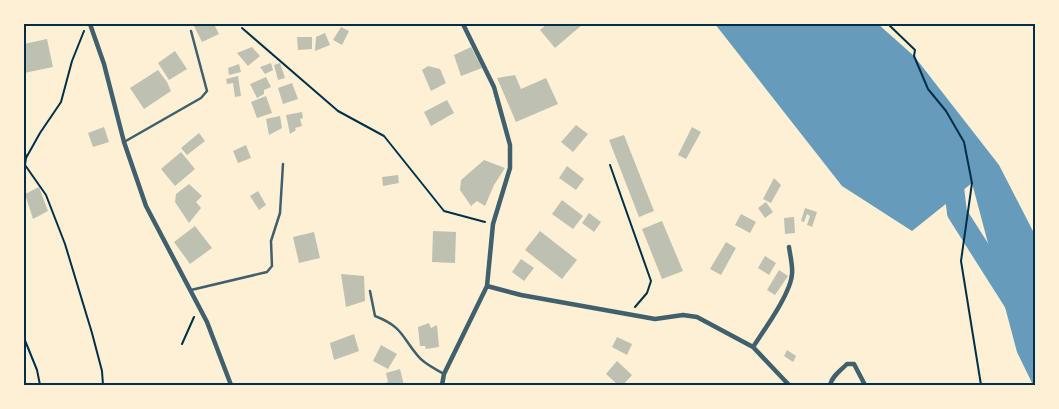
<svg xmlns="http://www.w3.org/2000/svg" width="1059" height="409" viewBox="0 0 1059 409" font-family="Merriweather,serif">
<rect width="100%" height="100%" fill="#fdf0d5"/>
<path fill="#669bbc" d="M715,24H878L914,56L999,165L1035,235V385H1033L1017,352L972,183L912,231L842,186Z"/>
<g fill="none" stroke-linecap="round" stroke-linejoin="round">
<path stroke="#669bbc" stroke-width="20" d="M952,170L957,213L1035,336"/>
</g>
<path fill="#bec0b2" d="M193,24H214L219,34L202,42Z
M547,24H583L555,48L540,30Z
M341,27L349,31L342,45L333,40Z
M325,33L330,45L315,51L316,37Z
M297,37H312V49L298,50Z
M47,39L53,67L24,73V44Z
M252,47L260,56L248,66L237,53Z
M471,47L482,68L461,76L454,55Z
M175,51L187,69L169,80L158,63Z
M271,63L273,70L265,74L260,67Z
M280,63L285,78L278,80L274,65Z
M239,64L241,72L229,75L228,68Z
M428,66L440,69L446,83L431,91L422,70Z
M158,70L167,82L171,91L144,109L130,88Z
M515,75L521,89L546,78L558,104L516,122L497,78Z
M238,76L241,96L235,97L233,83L227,84L226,79Z
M266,77L271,87L264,90V94L257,98L250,84Z
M292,83L298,99L283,104L278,88Z
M266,96L272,113L257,118L251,102Z
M447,100L454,113L431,126L424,112Z
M302,112L303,118L300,119L302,126L295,128L296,130L290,134L286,115Z
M280,116L282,128L269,135L266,119Z
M576,125L588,134L573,152L561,142Z
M104,127L109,142L93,147L88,133Z
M692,127L701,132L686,159L678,155Z
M199,133L205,141L187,155L181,148Z
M624,135L654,211L639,217L609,140Z
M246,145L251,158L238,163L233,151Z
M181,152L195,169L175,186L161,169Z
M484,160L505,168L494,185L485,206L477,201L471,206L460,190L461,180Z
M567,166L584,179L576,190L559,178Z
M398,175L399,183L383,186L382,177Z
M774,178L781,185L771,203L763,199Z
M189,184L202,196L196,202L201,208L189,223L175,202L176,194Z
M39,187L48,211L33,219L25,194Z
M258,191L266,205L259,210L250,196Z
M562,200L583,216L573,229L552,214Z
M766,202L773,212L765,218L758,208Z
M805,208L817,212L812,227L807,225L810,216L807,214L804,222L801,221Z
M589,213L601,222L594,232L582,223Z
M741,214L756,222L750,233L735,225Z
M794,217L795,233L785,234L784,218Z
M662,221L683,271L662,279L642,229Z
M195,226L212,248L190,264L174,242Z
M433,231L456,232L455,263L432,262Z
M540,231L577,260L562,279L525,250Z
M314,232L320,258L299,263L293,237Z
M726,242L736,248L721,275L710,269Z
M765,256L776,263L769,275L758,268Z
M521,259L534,268L524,281L512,272Z
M779,270L788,276L775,295L767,290Z
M341,274L364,276L365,301L346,307Z
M429,323L431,328L437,325L439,347L426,349L425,346H420L418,327Z
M354,334L359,351L334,360L330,343Z
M617,337L632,344L627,355L612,347Z
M381,345L397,354L388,369L373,361Z
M787,350L796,356L793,362L784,356Z
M617,361L632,375L623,385H618L606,374Z
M400,369L404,385H379L388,382L386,373Z"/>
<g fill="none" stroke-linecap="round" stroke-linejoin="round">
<path stroke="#003049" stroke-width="2" d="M888,24L915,50L914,56L928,89L946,111L964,142L972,183L961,261L981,385
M242,28L338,111L384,136L444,211L485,222
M24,147L26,158
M25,165L46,195L65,244L92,333L102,371L103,385
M610,165L651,281L647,293L635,307
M24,171L26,158L40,133L61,102L72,61L84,31
M24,338L37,370L40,385
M182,344L194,317"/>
<path stroke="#3f606c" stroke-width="2.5" d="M124,142L201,98L207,91L191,31
M191,290L267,272L272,266L271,241L280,213L283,164
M370,291L375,316C403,327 401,336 418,356C424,364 436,369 444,374"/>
<path stroke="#3f606c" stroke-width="4.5" d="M90,24L104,64L124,142L146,206L207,322L231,385
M487,286L521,295L655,319L683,315L697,317L753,347L789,385
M753,347C764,330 791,293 792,274C793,266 790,255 789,247
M442,385L444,374L487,286L493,224L510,168V145L494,87L463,24
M830,385C832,376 841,370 847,364H854L865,385"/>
</g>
<rect width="1059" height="409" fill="none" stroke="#fdf0d5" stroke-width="50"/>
<rect x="25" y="25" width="1009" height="359" fill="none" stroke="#003049" stroke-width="2"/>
</svg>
